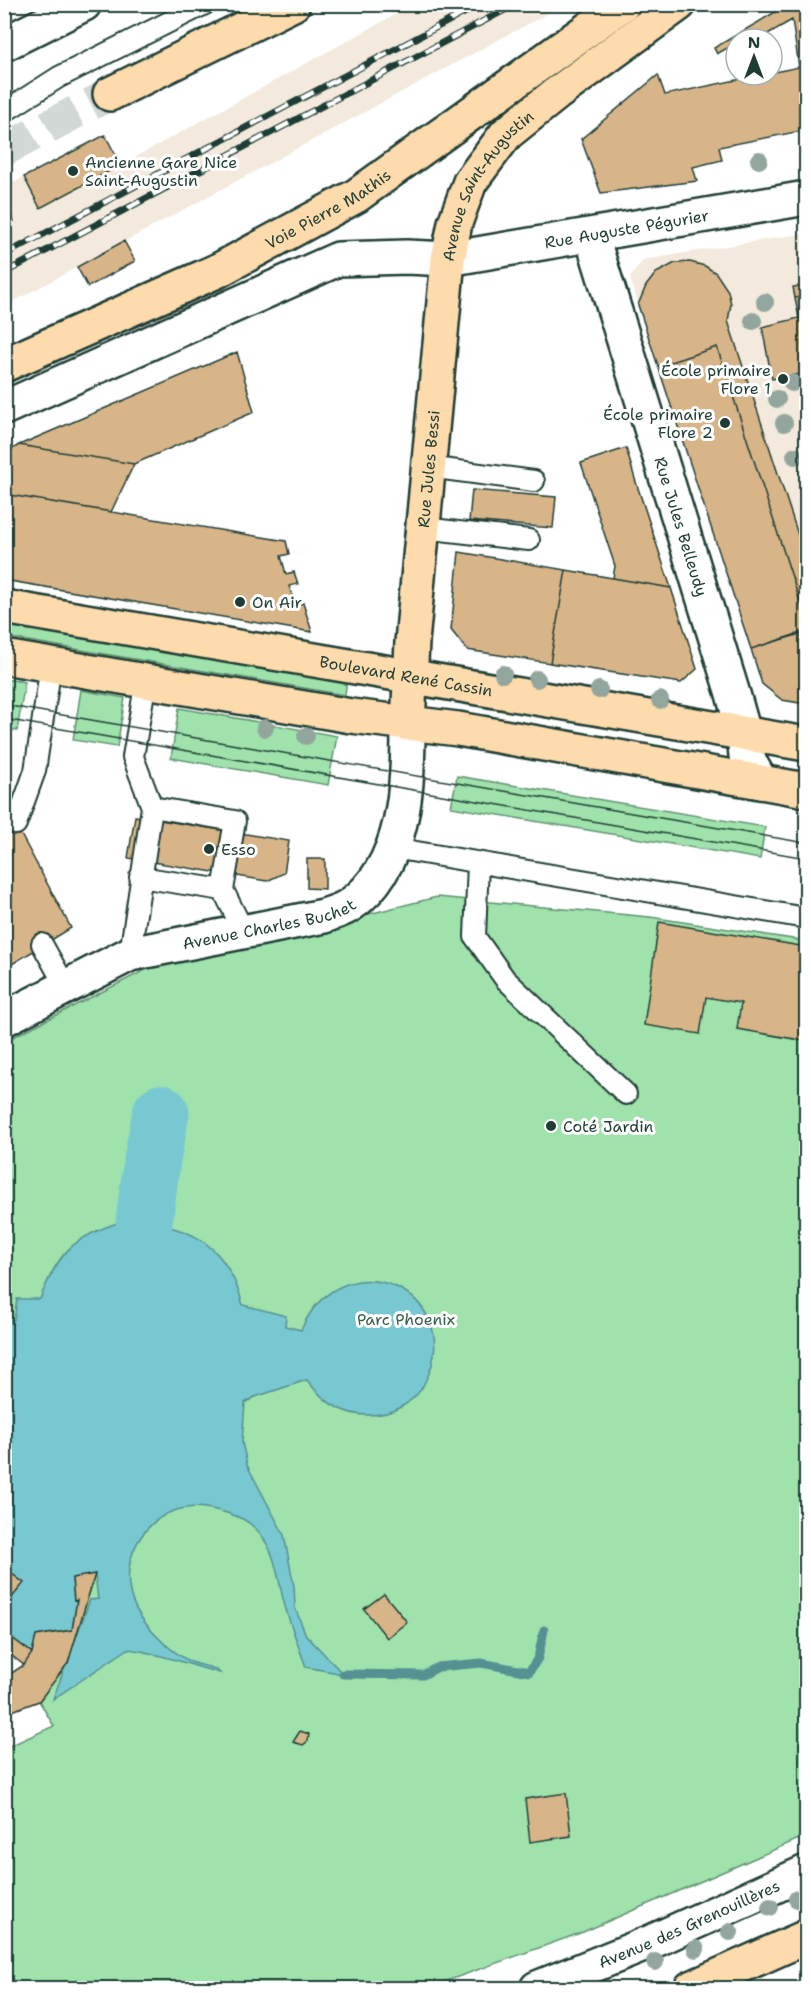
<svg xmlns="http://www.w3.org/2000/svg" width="811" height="1993" viewBox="0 0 811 1993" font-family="'Shantell Sans',sans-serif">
<rect width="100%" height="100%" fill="#fff"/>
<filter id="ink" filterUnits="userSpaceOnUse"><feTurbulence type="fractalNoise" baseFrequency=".0167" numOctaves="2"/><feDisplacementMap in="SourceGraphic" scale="12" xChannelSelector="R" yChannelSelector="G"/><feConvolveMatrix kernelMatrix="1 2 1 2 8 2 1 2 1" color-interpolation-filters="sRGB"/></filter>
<g filter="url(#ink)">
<path fill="#f3e9dc" d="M413,5H563L5,306V187L105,135L121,165Z
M806,233V631L751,649L630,278L643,260Z"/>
<path fill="#9fe2ac" stroke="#5f9070" stroke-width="1.5" d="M4,622L347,679L345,695L5,637Z
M4,679L25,682L17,731L5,729Z
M81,690L125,698L117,747L73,740Z
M179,708L337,736L328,785L171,758Z
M457,776L765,827L760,859L451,807Z
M437,897L650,917L806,941V1836L583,1932L427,1988H5V1748L54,1726L39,1701L68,1662L95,1575L72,1578V1630L36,1636L32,1653L5,1632L4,1607L23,1583L4,1568L5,1041L147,969Z"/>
<path fill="#78c8d1" stroke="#549092" stroke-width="1.5" d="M120,1222C183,1222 225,1238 243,1305L286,1316L285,1326L301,1330C344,1232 472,1296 424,1384C417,1399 397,1412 381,1414C347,1419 326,1405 307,1380L255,1397L245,1403L242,1442L247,1465L284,1535L294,1586L295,1608L306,1635L343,1674L306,1667C299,1647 291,1627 285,1606C277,1579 278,1554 257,1530C248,1520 239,1517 227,1513C214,1509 199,1506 186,1508C136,1515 112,1577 141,1617C153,1635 172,1652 191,1662C200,1666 214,1666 220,1673C188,1665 160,1653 128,1649L53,1699L90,1600L98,1599L95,1575L72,1578L74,1600H77L72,1630L36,1636L32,1653L5,1632L4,1607L23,1583L5,1568V1320H14L17,1299H40C59,1252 72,1238 120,1222Z"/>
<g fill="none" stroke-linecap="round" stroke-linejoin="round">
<path stroke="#549092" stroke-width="9" d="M343,1674L423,1675L438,1667L481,1663L529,1672L538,1658L544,1630"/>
<path stroke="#78c8d1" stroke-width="57" d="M144,1222L152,1160L161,1113"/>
</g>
<path fill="#d7b589" stroke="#1f3d34" stroke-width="1.5" d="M789,4H806V130L719,147L722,160L693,167L697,181L601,193L581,139L658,75L665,95L799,67L792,20L759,39H736V43L717,54L714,48Z
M105,135L121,165L40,208L24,177Z
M4,203L14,221L4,225Z
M124,241L135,261L88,287L77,267Z
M690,262L705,266L716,273L728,291L731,304L728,321L806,559V620L717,347L658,366L638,305L646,286L656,273L675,263Z
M806,285V296L795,298L793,287Z
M806,296V373L772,379L762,327L799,318L795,298Z
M717,347L806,620V631L751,649L658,366Z
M237,352L254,412L134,464L19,445Z
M19,445L134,464L111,512L4,494V454Z
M626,448L635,479L671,588L613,578L615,566L581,463Z
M472,490L556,497L553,528L469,521Z
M4,494L286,541L289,554L281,556L286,574L294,572L298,584L289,586L295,605L303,603L312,632L4,580Z
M459,552L566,570L550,663L467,650L451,630Z
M566,570L671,588L697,669L681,683L550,663Z
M800,634L806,654V704L782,700L762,684L751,649Z
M4,803L71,928L4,969Z
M135,816L289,841L284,873L267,881L128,858Z
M307,859H325V889L307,888Z
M659,922L806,947V1041L737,1029L741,1003L706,997L700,1034L644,1025Z
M4,1568L24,1583L4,1607Z
M95,1574L68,1663L39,1701L4,1714V1678L24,1665L32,1653L36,1636L72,1630L77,1600L74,1601L72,1578Z
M384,1594L407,1622L387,1638L364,1609Z
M4,1632L32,1653L24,1665L4,1650Z
M300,1731L309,1734L308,1741L303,1745L293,1742Z
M566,1793L571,1836L530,1842L525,1799Z"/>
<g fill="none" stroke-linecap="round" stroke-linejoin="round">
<path stroke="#d2d8d6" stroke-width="33" stroke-dasharray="33 16" stroke-linecap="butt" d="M4,150L110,94"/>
<defs>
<path id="service" d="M4,112L59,77L205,4
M428,467L534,481
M423,528L529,540
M152,807L235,821L223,890L243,930
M16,824L35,771L51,665
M393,848L806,918
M478,863L475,937L505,979L626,1094
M140,877L223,890
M42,944L66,987
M130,954L152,807L133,757L146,680"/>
<g id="minor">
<path id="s1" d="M592,237L733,694L744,733L746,756L761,782"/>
<path id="s2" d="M4,408L338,259L407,257L448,259L806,198"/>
<path id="s3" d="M4,1019L130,954L324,916C332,913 343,910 350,905C406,866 408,785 408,724"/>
<path id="s4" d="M537,1988L651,1942L806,1872"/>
</g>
<path id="secondary" d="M4,44L84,4"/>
<g id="primary">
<path id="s5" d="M4,365L217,271L356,196L623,4"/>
<path id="s6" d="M4,607L806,744"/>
<path d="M4,657L351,716L458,729L806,790"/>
<path id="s7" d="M408,724L412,642L448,259L455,223L470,182L506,134L556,94L679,4"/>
<path d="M691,1988L806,1937"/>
</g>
<path id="trunk" d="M110,94L293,4"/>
</defs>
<use href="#service" stroke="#1f3d34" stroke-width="24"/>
<use href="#minor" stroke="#1f3d34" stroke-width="38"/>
<use href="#secondary" stroke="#1f3d34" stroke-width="38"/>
<use href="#primary" stroke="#1f3d34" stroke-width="38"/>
<use href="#trunk" stroke="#1f3d34" stroke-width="38"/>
<use href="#service" stroke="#fff" stroke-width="20"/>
<use href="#minor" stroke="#fff" stroke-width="33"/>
<use href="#secondary" stroke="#fff" stroke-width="33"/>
<use href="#primary" stroke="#fedbac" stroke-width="33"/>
<use href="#trunk" stroke="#fedbac" stroke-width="33"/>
<path stroke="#1f3d34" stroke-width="1.5" d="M4,705L806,843
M4,719L806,858"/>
<defs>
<path id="rail" d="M4,255L481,4
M4,273L516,4"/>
</defs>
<use href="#rail" stroke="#1f3d34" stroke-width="7"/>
<use href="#rail" stroke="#fff" stroke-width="4.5" stroke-dasharray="14" stroke-linecap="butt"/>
</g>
<g fill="#92a69d">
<circle cx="759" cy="160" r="9"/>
<circle cx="765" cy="302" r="9"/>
<circle cx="753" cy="321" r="9"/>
<circle cx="792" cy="383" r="9"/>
<circle cx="777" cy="399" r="9"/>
<circle cx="784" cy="423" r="9"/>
<circle cx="795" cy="456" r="9"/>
<circle cx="503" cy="674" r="9"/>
<circle cx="537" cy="679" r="9"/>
<circle cx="599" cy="690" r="9"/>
<circle cx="660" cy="700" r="9"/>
<circle cx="265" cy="728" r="9"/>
<circle cx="306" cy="736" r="9"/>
<circle cx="797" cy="1899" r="9"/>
<circle cx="770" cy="1907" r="9"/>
<circle cx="730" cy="1932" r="9"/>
<circle cx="696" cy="1949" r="9"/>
<circle cx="655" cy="1962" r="9"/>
</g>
</g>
<g fill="#1f3d34" stroke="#fff" stroke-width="2">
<circle cx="73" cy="171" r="6"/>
<circle cx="783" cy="379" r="6"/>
<circle cx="725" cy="423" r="6"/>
<circle cx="240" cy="602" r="6"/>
<circle cx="209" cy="849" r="6"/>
<circle cx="551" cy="1126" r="6"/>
</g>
<g text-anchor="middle" stroke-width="6" stroke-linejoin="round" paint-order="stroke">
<g font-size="16" fill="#1f3d34" stroke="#fff" text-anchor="start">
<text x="85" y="168">Ancienne Gare Nice<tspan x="85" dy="18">Saint-Augustin</tspan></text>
<text x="771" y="376" text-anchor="end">École primaire<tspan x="771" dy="18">Flore 1</tspan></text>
<text x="713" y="420" text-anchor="end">École primaire<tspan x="713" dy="18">Flore 2</tspan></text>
<text x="252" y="608">On Air</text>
<text x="221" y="855">Esso</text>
<text x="563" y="1132">Coté Jardin</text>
</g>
<g font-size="16" fill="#1f3d34" stroke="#fff">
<text dy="6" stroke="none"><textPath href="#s7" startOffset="552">Avenue Saint-Augustin</textPath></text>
<text dy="6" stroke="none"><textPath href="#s5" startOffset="360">Voie Pierre Mathis</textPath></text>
<text dy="6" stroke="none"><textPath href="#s2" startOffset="657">Rue Auguste Pégurier</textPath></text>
<text dy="6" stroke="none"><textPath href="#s7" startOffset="256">Rue Jules Bessi</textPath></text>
<text dy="6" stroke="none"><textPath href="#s1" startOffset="303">Rue Jules Belleudy</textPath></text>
<text dy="6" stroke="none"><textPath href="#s6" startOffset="408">Boulevard René Cassin</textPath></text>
<text dy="6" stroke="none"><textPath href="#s3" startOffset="284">Avenue Charles Buchet</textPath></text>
<text dy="6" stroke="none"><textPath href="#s4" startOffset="165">Avenue des Grenouillères</textPath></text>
</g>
<g font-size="16" fill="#395e4c" stroke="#fff">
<text x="406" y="1325">Parc Phoenix</text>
</g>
</g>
<rect width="811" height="1993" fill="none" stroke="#fff" stroke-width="24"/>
<rect x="12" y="12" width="787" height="1969" fill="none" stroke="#1f3d34" stroke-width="2" filter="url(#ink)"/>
<g transform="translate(754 57)"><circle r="28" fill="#ffffff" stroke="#a5b1ae" stroke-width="1.5"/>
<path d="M0-4.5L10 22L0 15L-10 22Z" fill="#1f3d34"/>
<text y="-9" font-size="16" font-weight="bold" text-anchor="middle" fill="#1f3d34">N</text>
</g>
</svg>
